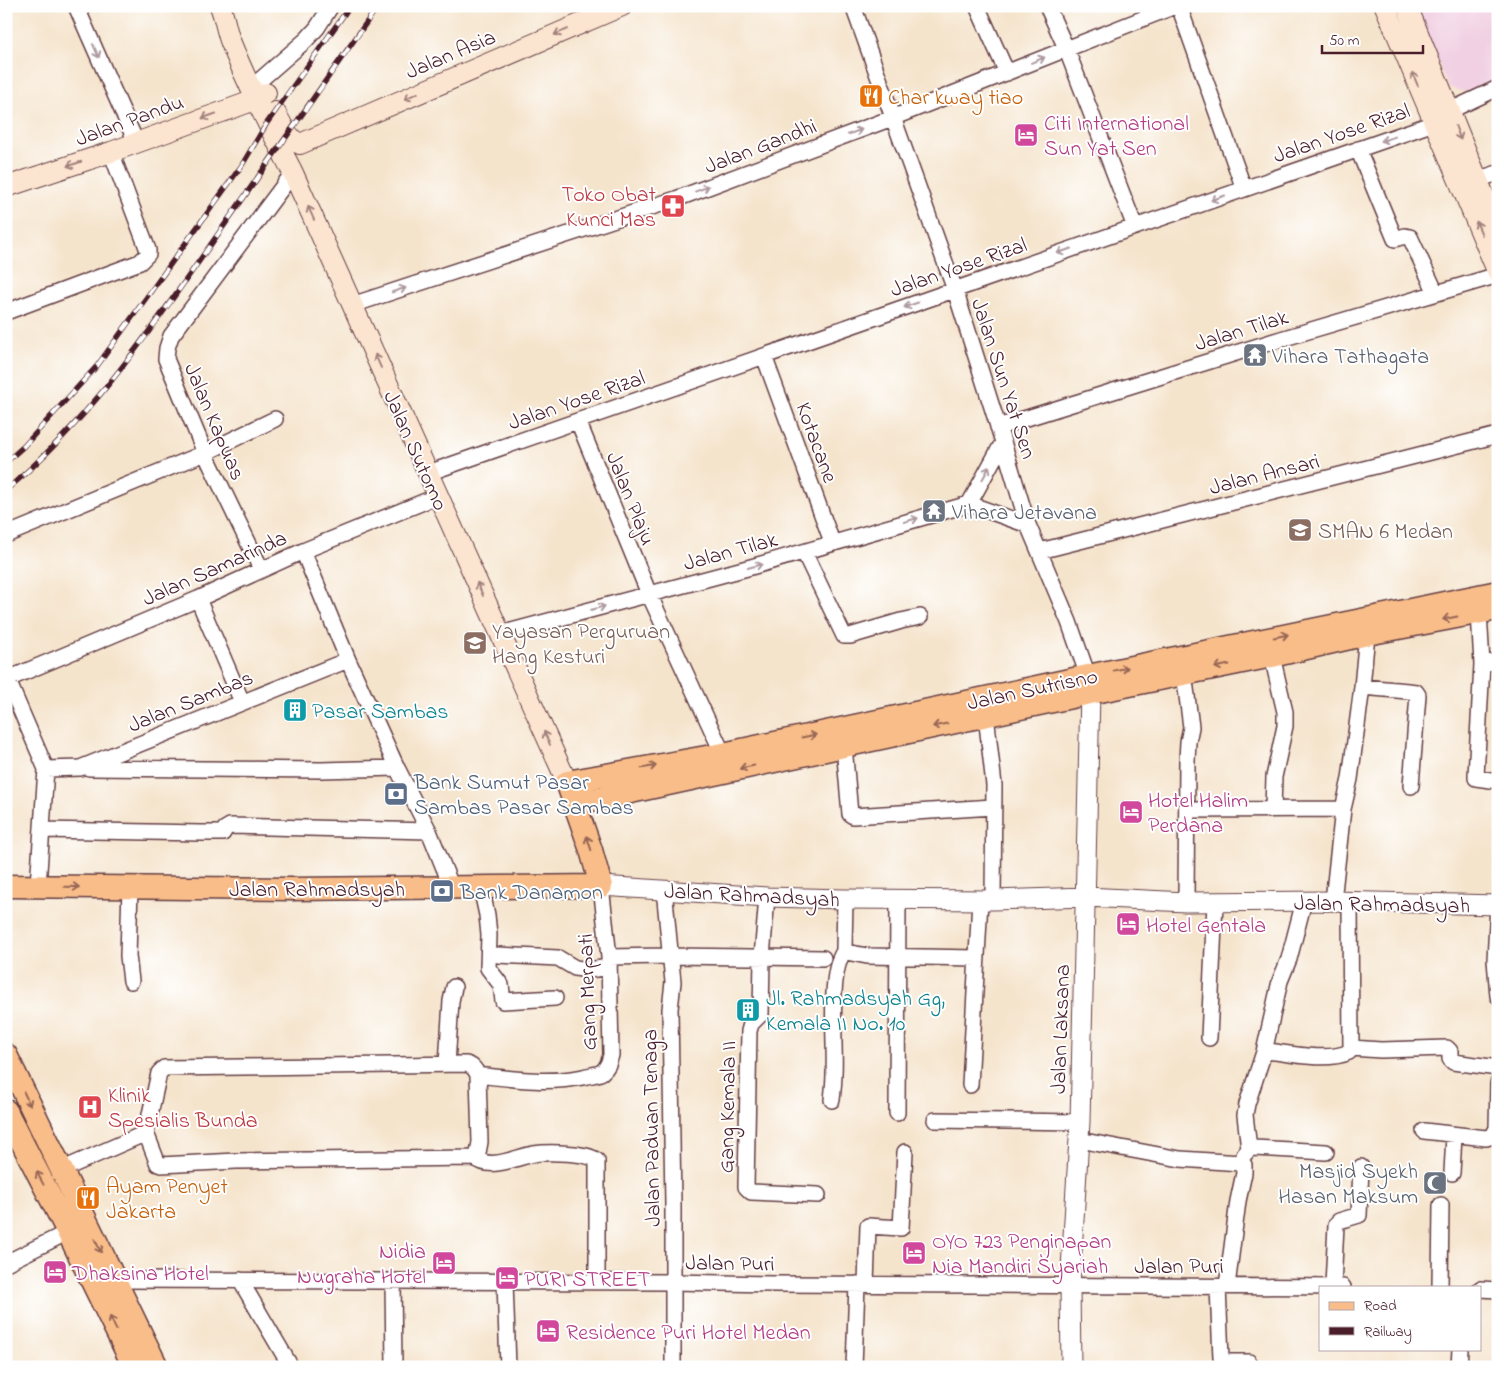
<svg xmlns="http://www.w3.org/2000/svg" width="1504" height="1373" viewBox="0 0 1504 1373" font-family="'Indie Flower',sans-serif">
<rect width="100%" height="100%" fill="#fff"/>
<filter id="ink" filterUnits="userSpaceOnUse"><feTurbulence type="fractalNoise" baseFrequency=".02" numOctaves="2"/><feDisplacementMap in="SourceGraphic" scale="10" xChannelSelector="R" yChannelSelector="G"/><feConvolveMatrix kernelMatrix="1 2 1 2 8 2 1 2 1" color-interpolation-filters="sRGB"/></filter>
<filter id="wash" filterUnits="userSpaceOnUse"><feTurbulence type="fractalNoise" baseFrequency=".0096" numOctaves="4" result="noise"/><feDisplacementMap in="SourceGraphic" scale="20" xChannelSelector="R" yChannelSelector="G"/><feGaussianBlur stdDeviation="1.12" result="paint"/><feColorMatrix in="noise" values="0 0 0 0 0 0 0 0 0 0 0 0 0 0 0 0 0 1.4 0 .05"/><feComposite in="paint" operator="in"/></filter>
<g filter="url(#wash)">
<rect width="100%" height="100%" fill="#f5e4cc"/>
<path fill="#f1d0e3" d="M1428,6H1498V77L1466,92L1448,87L1417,11Z"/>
</g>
<g filter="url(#ink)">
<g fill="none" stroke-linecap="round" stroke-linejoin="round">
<defs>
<path id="minor" d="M76,6L136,142
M853,6L955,290L1003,442L1028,525L1069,622L1088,676
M977,6L1007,73
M1047,6L1066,48L1135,227
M1179,6L1244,189
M259,81L306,40L317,28L331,6
M1358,149L1395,239L1405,236L1410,237L1436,293
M1476,180L1498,173
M352,305L676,199L892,118L1175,6
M6,312L140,262L148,254V250L111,152
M764,356L832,542
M578,421L649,594L723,754
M998,427L1281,339L1498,275
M428,473L1434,123L1449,111L1498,88
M969,504L1003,442
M6,535L205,453L275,419
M303,551L348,660L397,768L429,831L452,888
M1040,551L1498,435
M804,552L844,636H850L901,621L920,617
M261,569L205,453L166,359L167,348L171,336L293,173
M198,599L242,702
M1479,612L1482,664L1476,776V778L1498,781
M500,634L751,567L969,504L1028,525
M1272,656L1285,712V726L1274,777L1273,809
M1482,664L1498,661
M1184,673L1191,727L1188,742L1187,760L1186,902
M6,676L46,769L38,886
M8,679L198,599L303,551L438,496
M1362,687L1408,691L1416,692L1418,695L1411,786
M986,715L994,785L993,900
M844,746L850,814L853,816L993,807
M89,768L321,770L397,768
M46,769L80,768L348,660
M1188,810L1343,809
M42,830L201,833H223L225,829L230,826L429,831
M130,887L128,956L131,981
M481,887L487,915L489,935L488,968L501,985L503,1001L555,998
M664,889L673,982L670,1009L673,1204V1367
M767,897L762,957L761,1014L751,1024L749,1031L746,1187L751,1192L818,1195
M845,899L844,949L846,952L867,956L977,958
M1333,901L1343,809L1350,779L1362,687L1367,634
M1498,905L1495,960L1498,996
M498,955L558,958L575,968L589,970L609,967
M671,956L823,958
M609,957L664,956
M1209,1038L1215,902
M1351,1048L1381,1050L1447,1048L1450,1051V1059L1453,1062L1498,1068
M1264,1052L1280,981L1289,959L1304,901
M447,1064L451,1001L454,987
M478,1075C513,1079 548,1084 583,1077C589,1075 597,1075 602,1072C608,1067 609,1062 611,1055L609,957L601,886
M970,1085L980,900
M832,1100C833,1091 834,1082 834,1073C836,1044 827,971 845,950
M897,1113L898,899
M935,1120L1080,1122
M1424,1131L1486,1138L1493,1136L1497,1128L1498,1083
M1079,1140L1180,1159L1241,1163
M1249,1149L1245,1115L1247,1104L1264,1052L1268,1051C1291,1054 1329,1062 1349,1052L1351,1048L1350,902
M1244,1155L1249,1149L1254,1148L1326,1152
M475,1158L478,1153L480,1142L478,1075C475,1069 473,1066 466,1064L164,1068L159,1073L146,1133L158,1164L161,1165L236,1161L475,1158C492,1171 515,1157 534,1154C546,1152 591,1152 597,1161V1282
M61,1170L146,1133
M1452,1173L1454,1135
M6,1263L68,1232
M115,1280L673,1282L775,1284L1343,1287
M240,1280L291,1367
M393,1281L394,1367
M505,1282L508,1367
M866,1284L868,1226L901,1228L905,1152
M1227,1286L1238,1201L1244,1173V1165L1241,1163
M1333,1286L1336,1225L1339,1221L1359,1215L1361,1167
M1218,1287L1221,1358L1227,1362H1249
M1440,1287L1441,1205
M1480,1289L1498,1290
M854,1367L857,1284
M1459,1367L1460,1349"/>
<path id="tertiary" d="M601,886L767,897L845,899L993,900L1086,897L1186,902L1333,901L1498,905
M1071,1367L1070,1285L1080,1122L1090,693"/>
<path id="secondary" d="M220,6C225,18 226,31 231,43C249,88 271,130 293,173L567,782
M1385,6L1498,273
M1407,6L1498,230
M275,112C281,122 288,140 300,144L622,6
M6,187L111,152L255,100L266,93"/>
<path id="primary" d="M574,802L598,799L1090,693L1272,656L1367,634L1498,609
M6,886L290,889L601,886L591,850L567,782L723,754L1088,676L1498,592
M6,1055L157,1367
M6,1111L68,1232L134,1367"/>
</defs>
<use href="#minor" stroke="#643d43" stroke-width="18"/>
<use href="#tertiary" stroke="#643d43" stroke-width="21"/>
<use href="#secondary" stroke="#643d43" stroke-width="22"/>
<use href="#primary" stroke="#643d43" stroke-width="25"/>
<use href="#minor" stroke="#fff" stroke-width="15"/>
<use href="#tertiary" stroke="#fff" stroke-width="19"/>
<use href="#secondary" stroke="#fce5d0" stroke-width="20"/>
<use href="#primary" stroke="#f8bd89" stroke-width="22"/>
<defs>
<path id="rail" d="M6,462L24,446L97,366L242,165L267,123L350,6
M6,490C88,422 148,334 209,247C265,167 322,87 378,6"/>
</defs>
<use href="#rail" stroke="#4a1f2b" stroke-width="5.5"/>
<use href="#rail" stroke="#fff" stroke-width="4" stroke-dasharray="11" stroke-linecap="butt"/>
</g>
<defs><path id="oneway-shaft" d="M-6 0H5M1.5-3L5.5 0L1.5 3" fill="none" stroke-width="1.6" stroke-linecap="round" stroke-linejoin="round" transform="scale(1.25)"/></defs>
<g stroke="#a3827e">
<use href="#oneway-shaft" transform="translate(561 32) rotate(157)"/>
<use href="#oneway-shaft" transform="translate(1415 79) rotate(-113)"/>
<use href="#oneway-shaft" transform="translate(411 96) rotate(156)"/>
<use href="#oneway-shaft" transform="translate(209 116) rotate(161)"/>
<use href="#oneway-shaft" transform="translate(1458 133) rotate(69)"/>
<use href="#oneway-shaft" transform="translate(74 164) rotate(162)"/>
<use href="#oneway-shaft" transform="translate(311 213) rotate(-114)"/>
<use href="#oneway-shaft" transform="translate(1479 228) rotate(-113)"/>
<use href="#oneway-shaft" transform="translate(378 361) rotate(-114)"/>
<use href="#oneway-shaft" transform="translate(480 589) rotate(-114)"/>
<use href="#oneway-shaft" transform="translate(547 738) rotate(-114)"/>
</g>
<g stroke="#ae9aa0">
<use href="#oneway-shaft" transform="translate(96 51) rotate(66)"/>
<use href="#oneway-shaft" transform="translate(1038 60) rotate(-22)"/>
<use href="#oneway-shaft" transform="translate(855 132) rotate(-21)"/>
<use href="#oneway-shaft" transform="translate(1388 139) rotate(161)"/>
<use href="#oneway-shaft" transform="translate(702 189) rotate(-21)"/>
<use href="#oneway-shaft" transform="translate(1218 198) rotate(161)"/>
<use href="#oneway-shaft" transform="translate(1064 251) rotate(161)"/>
<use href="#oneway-shaft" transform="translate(399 290) rotate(-18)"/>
<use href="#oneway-shaft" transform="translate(911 305) rotate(161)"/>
<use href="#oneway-shaft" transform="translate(986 473) rotate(-61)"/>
<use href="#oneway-shaft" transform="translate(911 520) rotate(-16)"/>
<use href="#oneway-shaft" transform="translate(755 566) rotate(-15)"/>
<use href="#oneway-shaft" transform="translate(598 608) rotate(-15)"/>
</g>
<g stroke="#986655">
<use href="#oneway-shaft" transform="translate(1450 618) rotate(169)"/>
<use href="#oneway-shaft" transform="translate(1281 636) rotate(-12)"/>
<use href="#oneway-shaft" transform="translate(1222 666) rotate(169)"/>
<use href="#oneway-shaft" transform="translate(1121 669) rotate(-12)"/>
<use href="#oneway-shaft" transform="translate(940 725) rotate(168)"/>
<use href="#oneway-shaft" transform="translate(809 736) rotate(-12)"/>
<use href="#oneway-shaft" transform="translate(649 767) rotate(-10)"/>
<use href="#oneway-shaft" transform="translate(747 767) rotate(168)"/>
<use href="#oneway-shaft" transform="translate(589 843) rotate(-108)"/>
<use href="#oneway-shaft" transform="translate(72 887) rotate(1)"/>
<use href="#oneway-shaft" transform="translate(27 1099) rotate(65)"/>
<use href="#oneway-shaft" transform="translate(40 1178) rotate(-118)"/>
<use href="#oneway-shaft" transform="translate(98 1246) rotate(64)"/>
<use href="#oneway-shaft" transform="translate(113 1323) rotate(-116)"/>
</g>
</g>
<defs>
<symbol id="restaurant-square" viewBox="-11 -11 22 22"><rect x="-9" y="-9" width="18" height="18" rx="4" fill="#e8710a" stroke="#fff"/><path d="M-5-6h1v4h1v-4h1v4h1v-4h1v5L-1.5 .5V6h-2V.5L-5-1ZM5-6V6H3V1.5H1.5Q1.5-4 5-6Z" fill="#fff"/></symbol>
<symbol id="hotel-square" viewBox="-11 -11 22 22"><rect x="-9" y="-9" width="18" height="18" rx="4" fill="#d1479c" stroke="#fff"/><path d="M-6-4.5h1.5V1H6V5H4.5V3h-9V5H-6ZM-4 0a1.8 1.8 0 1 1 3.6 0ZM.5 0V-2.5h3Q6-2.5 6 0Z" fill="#fff"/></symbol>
<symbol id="pharmacy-square" viewBox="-11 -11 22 22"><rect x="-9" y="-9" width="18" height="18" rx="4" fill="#e0444e" stroke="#fff"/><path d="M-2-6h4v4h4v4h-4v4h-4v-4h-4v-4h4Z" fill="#fff"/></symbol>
<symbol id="temple-square" viewBox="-11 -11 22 22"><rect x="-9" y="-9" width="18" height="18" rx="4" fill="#6b7280" stroke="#fff"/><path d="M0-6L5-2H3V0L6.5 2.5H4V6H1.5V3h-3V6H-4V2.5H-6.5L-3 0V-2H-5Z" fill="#fff"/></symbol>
<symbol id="school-square" viewBox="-11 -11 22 22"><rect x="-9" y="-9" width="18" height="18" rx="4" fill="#8d6e63" stroke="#fff"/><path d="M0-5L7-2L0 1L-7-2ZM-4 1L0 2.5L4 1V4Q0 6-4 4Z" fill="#fff"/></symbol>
<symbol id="building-square" viewBox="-11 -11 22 22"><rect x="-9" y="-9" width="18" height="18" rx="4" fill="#0f9aa8" stroke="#fff"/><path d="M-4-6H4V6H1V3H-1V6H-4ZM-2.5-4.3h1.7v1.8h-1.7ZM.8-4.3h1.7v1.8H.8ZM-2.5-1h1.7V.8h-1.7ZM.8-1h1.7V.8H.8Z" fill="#fff"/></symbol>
<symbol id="bank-square" viewBox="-11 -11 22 22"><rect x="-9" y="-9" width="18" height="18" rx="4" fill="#5c6f8a" stroke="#fff"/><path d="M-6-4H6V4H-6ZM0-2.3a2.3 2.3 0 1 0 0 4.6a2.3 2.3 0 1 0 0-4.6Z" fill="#fff"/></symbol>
<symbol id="hospital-square" viewBox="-11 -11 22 22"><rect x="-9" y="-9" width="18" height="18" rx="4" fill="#e0444e" stroke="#fff"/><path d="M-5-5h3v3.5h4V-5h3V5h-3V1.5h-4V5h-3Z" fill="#fff"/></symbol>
<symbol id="mosque-square" viewBox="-11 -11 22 22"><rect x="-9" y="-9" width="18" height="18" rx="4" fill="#6b7280" stroke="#fff"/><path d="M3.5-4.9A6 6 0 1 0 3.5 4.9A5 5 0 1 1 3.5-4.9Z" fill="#fff"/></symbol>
</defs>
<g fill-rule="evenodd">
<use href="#restaurant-square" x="857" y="82" width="28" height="28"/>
<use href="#hotel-square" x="1012" y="121" width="28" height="28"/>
<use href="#pharmacy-square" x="659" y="192" width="28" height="28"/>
<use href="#temple-square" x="1241" y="341" width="28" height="28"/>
<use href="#temple-square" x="920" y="497" width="28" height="28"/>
<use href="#school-square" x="1286" y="516" width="28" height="28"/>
<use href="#school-square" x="461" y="629" width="28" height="28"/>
<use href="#building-square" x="281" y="696" width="28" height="28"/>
<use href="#bank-square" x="382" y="780" width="28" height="28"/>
<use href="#hotel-square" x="1117" y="798" width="28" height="28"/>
<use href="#bank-square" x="428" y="877" width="28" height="28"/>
<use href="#hotel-square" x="1114" y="910" width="28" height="28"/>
<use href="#building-square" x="734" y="996" width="28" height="28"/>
<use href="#hospital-square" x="76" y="1093" width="28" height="28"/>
<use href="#mosque-square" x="1421" y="1169" width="28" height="28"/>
<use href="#restaurant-square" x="74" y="1184" width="28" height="28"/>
<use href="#hotel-square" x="900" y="1239" width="28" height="28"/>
<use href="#hotel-square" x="430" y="1249" width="28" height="28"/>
<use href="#hotel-square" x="41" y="1258" width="28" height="28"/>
<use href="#hotel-square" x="493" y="1264" width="28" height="28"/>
<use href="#hotel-square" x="534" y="1317" width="28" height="28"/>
</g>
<g text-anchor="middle" stroke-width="4" stroke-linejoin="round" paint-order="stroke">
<g font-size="22" fill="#4a1f2b" stroke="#fff">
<text transform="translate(450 53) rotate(-23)" y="8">Jalan Asia</text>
<text transform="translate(129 119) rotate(-20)" y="8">Jalan Pandu</text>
<text transform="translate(1341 132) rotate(-19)" y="8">Jalan Yose Rizal</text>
<text transform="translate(760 145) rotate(-21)" y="8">Jalan Gandhi</text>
<text transform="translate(958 266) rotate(-19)" y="8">Jalan Yose Rizal</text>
<text transform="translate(1241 329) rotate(-17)" y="8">Jalan Tilak</text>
<text transform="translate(1005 378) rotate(72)" y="8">Jalan Sun Yat Sen</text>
<text transform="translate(576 399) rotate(-19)" y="8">Jalan Yose Rizal</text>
<text transform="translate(216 421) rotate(67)" y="8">Jalan Kapuas</text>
<text transform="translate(818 442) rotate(70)" y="8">Kotacane</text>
<text transform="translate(417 450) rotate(66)" y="8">Jalan Sutomo</text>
<text transform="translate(1264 473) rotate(-14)" y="8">Jalan Ansari</text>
<text transform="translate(632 498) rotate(68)" y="8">Jalan Plaju</text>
<text transform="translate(730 550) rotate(-15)" y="8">Jalan Tilak</text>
<text transform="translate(214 567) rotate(-24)" y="8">Jalan Samarinda</text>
<text transform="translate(1032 688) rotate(-12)" y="8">Jalan Sutrisno</text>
<text transform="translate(190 700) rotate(-22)" y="8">Jalan Sambas</text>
<text x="317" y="896">Jalan Rahmadsyah</text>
<text transform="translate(752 894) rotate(3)" y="8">Jalan Rahmadsyah</text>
<text transform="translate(1382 903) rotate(1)" y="8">Jalan Rahmadsyah</text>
<text transform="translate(586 992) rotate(-92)" y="8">Gang Merpati</text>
<text transform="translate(1059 1029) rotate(-88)" y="8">Jalan Laksana</text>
<text transform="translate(726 1107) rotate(-89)" y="8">Gang Kemala II</text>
<text transform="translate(650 1128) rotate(-91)" y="8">Jalan Paduan Tenaga</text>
<text transform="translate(730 1262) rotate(1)" y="8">Jalan Puri</text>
<text x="1179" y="1273">Jalan Puri</text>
</g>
<g font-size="22" fill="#c56008" stroke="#fff" text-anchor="start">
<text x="888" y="104">Char kway tiao</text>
<text x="106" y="1193">Ayam Penyet<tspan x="106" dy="25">Jakarta</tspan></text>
</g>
<g font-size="22" fill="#b23c85" stroke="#fff" text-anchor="start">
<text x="1044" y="130">Citi International<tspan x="1044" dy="25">Sun Yat Sen</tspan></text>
<text x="1148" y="807">Hotel Halim<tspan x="1148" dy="25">Perdana</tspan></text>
<text x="1146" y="932">Hotel Gentala</text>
<text x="932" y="1248">OYO 723 Penginapan<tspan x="932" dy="25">Nia Mandiri Syariah</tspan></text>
<text x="426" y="1258" text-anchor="end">Nidia<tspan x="426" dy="25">Nugraha Hotel</tspan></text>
<text x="72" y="1280">Dhaksina Hotel</text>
<text x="524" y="1286">PURI STREET</text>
<text x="566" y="1339">Residence Puri Hotel Medan</text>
</g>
<g font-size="22" fill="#be3a42" stroke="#fff" text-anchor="end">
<text x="656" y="201">Toko Obat<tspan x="656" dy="25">Kunci Mas</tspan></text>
<text x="108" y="1102" text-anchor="start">Klinik<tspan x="108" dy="25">Spesialis Bunda</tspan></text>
</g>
<g font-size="22" fill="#5b616d" stroke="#fff" text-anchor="start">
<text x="1272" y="363">Vihara Tathagata</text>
<text x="952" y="519">Vihara Jetavana</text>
<text x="1418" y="1178" text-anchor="end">Masjid Syekh<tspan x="1418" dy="25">Hasan Maksum</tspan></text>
</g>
<g font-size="22" fill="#785e54" stroke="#fff" text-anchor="start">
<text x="1318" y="538">SMAN 6 Medan</text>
<text x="492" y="638">Yayasan Perguruan<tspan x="492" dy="25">Hang Kesturi</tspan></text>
</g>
<g font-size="22" fill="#0d838f" stroke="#fff" text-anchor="start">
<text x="312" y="718">Pasar Sambas</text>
<text x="766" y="1005">Jl. Rahmadsyah Gg,<tspan x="766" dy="25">Kemala II No. 10</tspan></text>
</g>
<g font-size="22" fill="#4e5e75" stroke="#fff" text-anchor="start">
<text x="414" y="789">Bank Sumut Pasar<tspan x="414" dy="25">Sambas Pasar Sambas</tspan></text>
<text x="460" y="899">Bank Danamon</text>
</g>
</g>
<rect width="1504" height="1373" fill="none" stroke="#fff" stroke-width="25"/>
<rect x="1319" y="1286" width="162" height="65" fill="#ffffff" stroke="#b7a5aa"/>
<rect x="1329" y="1302" width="25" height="8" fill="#f8bd89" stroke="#b7a5aa"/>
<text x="1364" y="1310" font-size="15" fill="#4a1f2b">Road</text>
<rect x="1329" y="1327" width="25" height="8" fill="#4a1f2b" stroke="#b7a5aa"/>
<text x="1364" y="1336" font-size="15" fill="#4a1f2b">Railway</text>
<path d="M1322 45v8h101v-8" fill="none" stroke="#4a1f2b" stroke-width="2.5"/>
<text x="1329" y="45" font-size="15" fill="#4a1f2b" stroke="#ffffff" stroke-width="4" paint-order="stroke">50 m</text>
</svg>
